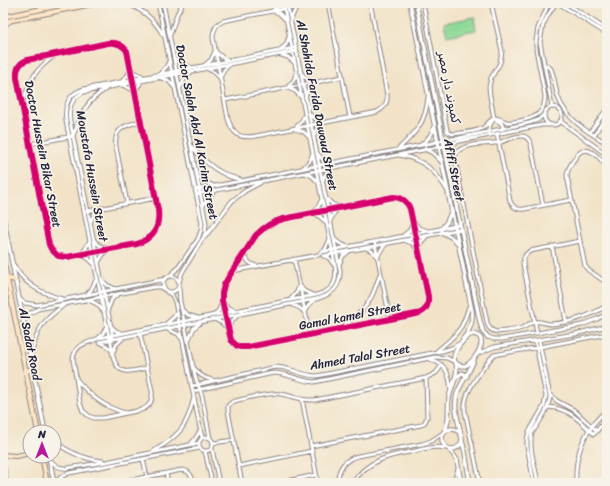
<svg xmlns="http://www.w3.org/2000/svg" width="610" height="486" viewBox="0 0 610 486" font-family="Sriracha,'Playpen Sans Arabic',sans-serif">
<rect width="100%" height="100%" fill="#f7f3e8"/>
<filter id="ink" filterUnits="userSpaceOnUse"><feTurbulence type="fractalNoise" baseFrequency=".025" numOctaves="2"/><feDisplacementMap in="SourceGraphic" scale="8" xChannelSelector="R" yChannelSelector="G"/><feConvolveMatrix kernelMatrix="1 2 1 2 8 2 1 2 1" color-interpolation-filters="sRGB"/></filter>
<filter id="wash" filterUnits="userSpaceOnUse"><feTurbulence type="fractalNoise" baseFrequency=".012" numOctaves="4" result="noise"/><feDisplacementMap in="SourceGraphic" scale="16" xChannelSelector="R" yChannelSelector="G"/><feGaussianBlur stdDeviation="0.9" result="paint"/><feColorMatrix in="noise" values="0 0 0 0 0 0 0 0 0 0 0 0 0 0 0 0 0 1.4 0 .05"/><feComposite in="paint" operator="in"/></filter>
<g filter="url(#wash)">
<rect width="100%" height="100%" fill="#f2e3c8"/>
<path fill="#8dd997" stroke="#587e69" d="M474,17L476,30L447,36L444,23Z"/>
</g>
<g filter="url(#ink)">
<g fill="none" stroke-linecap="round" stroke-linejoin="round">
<defs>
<path id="minor" d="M124,3C142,8 154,19 163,35
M158,3L202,223L201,231L198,239L178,268L168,277
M163,3L206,223L205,233L203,238L183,271L181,275L179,283
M312,3L223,21C216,24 213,30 213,38L228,119C233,135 240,139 256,136L377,112C385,108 388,103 387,95L371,7L369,3
M328,3L350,117
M423,3L447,130L448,132L452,134C460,133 476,132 483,128C487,125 490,119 495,118C499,118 503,121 507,122C511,123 515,121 519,121C535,118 545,114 545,96L536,49V41L538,28L546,10L547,3
M491,3L502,51L500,63L491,78L489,87L490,96L494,118L502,124L503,129
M558,3L607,34
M566,3L607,30
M273,10L277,7L280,3
M273,11L279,13L285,19
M291,19L295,10L300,6
M170,35L177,14L183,3
M108,43C116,42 122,44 127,51L158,210C160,227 154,238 137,244L67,257L58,256L51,249L49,245L17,78C16,69 19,63 27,60Z
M281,49L286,45L289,37
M216,52L223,58L228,60
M281,55L288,57L295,63
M174,59L185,65L191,67
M205,65L211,60L215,51
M544,65L549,67L551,69C555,78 555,88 558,97C566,119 587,132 607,143
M208,69L214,72L220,78L224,70L229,65
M160,74L167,66L169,61
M302,74L308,80L314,82
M161,78L168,80L174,87
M123,80L128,75L130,69L135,73L142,76
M122,85L131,89L135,93L137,88L142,81
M288,87L294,80L296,74
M180,88L185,78L191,72
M288,88L295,91L301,97
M306,95L309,88L314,83
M225,100L342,77
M22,104C31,78 34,70 57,54
M552,107L540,42L543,25L548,15L556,3
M544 116a9 9 0 1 1 18 0a9 9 0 1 1-18 0Z
M309,114L314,118L323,122
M560,121L607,155
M296,127L301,122L304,116
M295,129L304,132L309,137
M590,132L607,109
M489,133C488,128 490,124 493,120
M497,134L510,201C513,208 517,210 524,209L571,200
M594,135L607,115
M314,136L316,130L323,123
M30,144L73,136C81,114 86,101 106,89
M192,146C205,164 220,175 241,180
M398,149C416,133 426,122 428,97
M318,154L321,158L329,162
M399,155C424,160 434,169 447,190
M303,168L310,161L312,155
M607,168C602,160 589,144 579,153C577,155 575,159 573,161C570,166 567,170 567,176L585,266L588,270L607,283
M305,173L312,176L318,182
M197,176L205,182L214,186
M323,180L325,175L331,168
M195,190L432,143L443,140L459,138L529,123L538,120L544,114
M196,194L444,146L460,141L542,125H552
M393,197C402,197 407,201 410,209L428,296C429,306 426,312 416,314L248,347H240L237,346L231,340L222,301V293L224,285L228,278L256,235C264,227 272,222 283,219Z
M327,199L332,204L340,207L334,213L330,221
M127,203L116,147C113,128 126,125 141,121
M543,205L531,145C530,140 527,137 523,136C515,135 508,140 501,142C489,145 472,142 461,149C457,151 455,155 455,159L487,322C488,328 491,331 497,332C505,331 515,331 522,328C527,326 530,322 536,322C541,321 546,324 551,324C568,323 594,315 607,305
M203,206L208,198L214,191
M87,211L156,198
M313,212L318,207L322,199
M313,213L319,216L326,222
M91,221L95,213L99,209
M414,222L419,228L428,231
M403,236L410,230L412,223
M205,237L232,201L245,191L260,183
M334,239L339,243L348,247
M94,240L99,245L108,249L102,256L98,263
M406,241L412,243L418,250L422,241L427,236
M375,244L390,319
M552,246L566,321
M366,248L372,251L377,257
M322,252L460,225
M81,254L86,248L89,242
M244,254C246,260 249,264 256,266
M81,255L88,258L93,263
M323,256L461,229
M324,256L329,258L334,265
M378,256L381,250L386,244
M294,259L310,335
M13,264C25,285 39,292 62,299
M339,265L343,256L348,252
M232,271L318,255L325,250L329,241
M163 284a8 8 0 1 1 16 0a8 8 0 1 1-16 0Z
M102,280L107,285L116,289
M300,286L304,291L313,295
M179,288L180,301L195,376L202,396L210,438
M167,292L172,295L175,302L202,438
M86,295L91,290L96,280
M19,299L25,303L37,305L165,279
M87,300C93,301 98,304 102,310
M290,300L297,292L299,286
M293,305L300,308L305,313L308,306L314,300
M108,309L112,299L118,294
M182,310L188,315L198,318
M214,315L219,310L222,301L229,308L236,311
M216,320L222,323L228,329L232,321L237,316
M23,322C26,315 31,312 38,309L154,287H160L165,290
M166,324L174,317L177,312
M110,325L116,331L122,333
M106,327C99,349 77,335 73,359L80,403L83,411L89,416L94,418H103L141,410C150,407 153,400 152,391L140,333
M167,329L178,334L182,339
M339,329C365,311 371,304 380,274
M537,333L523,264C523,258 525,254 530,251L580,241
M109,337L66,121C64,105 68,94 84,89L294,48
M488,337L494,339H503L582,325L597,319L607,314
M99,338L316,295C332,291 338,283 335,265L283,3
M188,341L194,328L200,323
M99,342L316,299C332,295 341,287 340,270L287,3
M100,342L107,346L113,352L116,345L123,338
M436,352C445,344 454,338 461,327C465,320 467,312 470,304
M477,354L494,347L575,334L607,326
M31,356C37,329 41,322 64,305
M430,359C447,365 449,373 451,390
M147,368C141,369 132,372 125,371C113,369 112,351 111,342C111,338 112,336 112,332L70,121C68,108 71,98 84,92L297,51
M194,368C199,375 205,379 213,380
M77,380C90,396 105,408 126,413
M192,386L275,367C290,367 302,376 317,376L442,351L452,348L460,343
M193,391L273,373C288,373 299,381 314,382L435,357L447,358L455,362
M550,394L557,401L574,410L597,431
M302,399L318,483
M548,407C571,409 578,420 594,434L607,419
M199 444a7 7 0 1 1 14 0a7 7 0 1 1-14 0Z
M54,441C69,453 84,459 103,461
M213,443L234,440
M191,444L195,439L200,431
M311,446L421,425L425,422L427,417L426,378
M212,449L219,483
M154,451C180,435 187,427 194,397
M205,451L212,483
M143,459L147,477
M50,460C55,466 60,469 68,468L106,462L199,443
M239,466L312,451
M166,473L168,483
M55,483L61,477L69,473L200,448
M115,483L182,470C190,471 192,476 193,483
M242,483L228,411V406L232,402C241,399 272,392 281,394C293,396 303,401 315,400L426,378L436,373L442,365
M277,483L316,475
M338,483C337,469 345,459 358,456L422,444L431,441L443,433
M353,483C366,460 391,455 415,451C425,448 435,446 446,448
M449,483L455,478L458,469
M480,483L465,411C463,392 479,375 490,359L494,355L499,354L540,347L607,334
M534,483L527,446V439L529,432L544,406L546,396L535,340
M538,483C536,469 528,447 532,433C539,422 549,410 550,396L539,340
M576,483C575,463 580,442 592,426C596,420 602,415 607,409"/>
<path id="tertiary" d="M410,3L472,311C473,322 470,331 463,339
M416,3L453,190L480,322L483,332L488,337
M3,26L10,21
M421,145C428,140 432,135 434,127
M425,149L433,153L440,160
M3,216L45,432
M441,229L447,222L451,212
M442,232L451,237L458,243
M472,334C492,335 475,362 465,366C463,366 461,366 459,365C445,359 464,337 472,334Z
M457,377L462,373L466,375L467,376
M442 439a10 10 0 1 1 20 0a10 10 0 1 1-20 0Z
M444,432C451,420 447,410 449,398C451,386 459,376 456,363
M461,436C459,421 452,406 458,391C463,380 470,371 474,360
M462,441L465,452L470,483
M450,450L457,460L461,483
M49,456L54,483"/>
<path id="secondary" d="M3,17L71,3
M3,22L97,3
M3,259L38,432
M7,278L15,280
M26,371L32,369
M3,455L16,456L30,453
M42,456L47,483
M3,465L6,483"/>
</defs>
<use href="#minor" stroke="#8a8282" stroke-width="5"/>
<use href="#tertiary" stroke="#8a8282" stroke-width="5.5"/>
<use href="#secondary" stroke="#8a8282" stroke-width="6"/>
<use href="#minor" stroke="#fff" stroke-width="3"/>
<use href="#tertiary" stroke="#fff" stroke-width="3.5"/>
<use href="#secondary" stroke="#fde5c5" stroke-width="4"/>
<defs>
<path id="cycleway" d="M108,43C116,42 122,44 127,51L158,210C160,227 154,238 137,244L67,257L58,256L51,249L49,245L17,78C16,69 19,63 27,60Z
M393,197C402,197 407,201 410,209L428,296C429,306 426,312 416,314L248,347H240L237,346L231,340L222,301V293L224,285L228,278L256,235C264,227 272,222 283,219Z"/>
</defs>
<use href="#cycleway" stroke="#f7f3e8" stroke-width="8"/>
<use href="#cycleway" stroke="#d6006c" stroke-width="6"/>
</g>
</g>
<g text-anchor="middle" stroke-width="3.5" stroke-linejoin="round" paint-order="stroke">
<g font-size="12" fill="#22223b" stroke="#f7f3e8">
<text transform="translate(449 88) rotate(79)" y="4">كمبوند دار مصر</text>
<text transform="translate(317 105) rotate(79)" y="4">Al Shahida Farida Dawoud Street</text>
<text transform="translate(197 132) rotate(79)" y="4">Doctor Salah Abd Al Karim Street</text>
<text transform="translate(43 154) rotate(79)" y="4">Doctor Hussein Bikar Street</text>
<text transform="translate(454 170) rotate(79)" y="4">Afifi Street</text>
<text transform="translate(92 176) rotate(80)" y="4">Moustafa Hussein Street</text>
<text transform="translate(350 316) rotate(-11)" y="4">Gamal kamel Street</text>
<text transform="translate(30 344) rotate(79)" y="4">Al Sadat Road</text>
<text transform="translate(360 357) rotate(-10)" y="4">Ahmed Talal Street</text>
</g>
</g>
<rect width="610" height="486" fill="none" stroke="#f7f3e8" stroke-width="16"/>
<g transform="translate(42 444)"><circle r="19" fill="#f7f3e8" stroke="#a29fa3"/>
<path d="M0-3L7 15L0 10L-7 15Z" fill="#b5179e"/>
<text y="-6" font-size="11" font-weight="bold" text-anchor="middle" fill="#22223b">N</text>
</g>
</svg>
